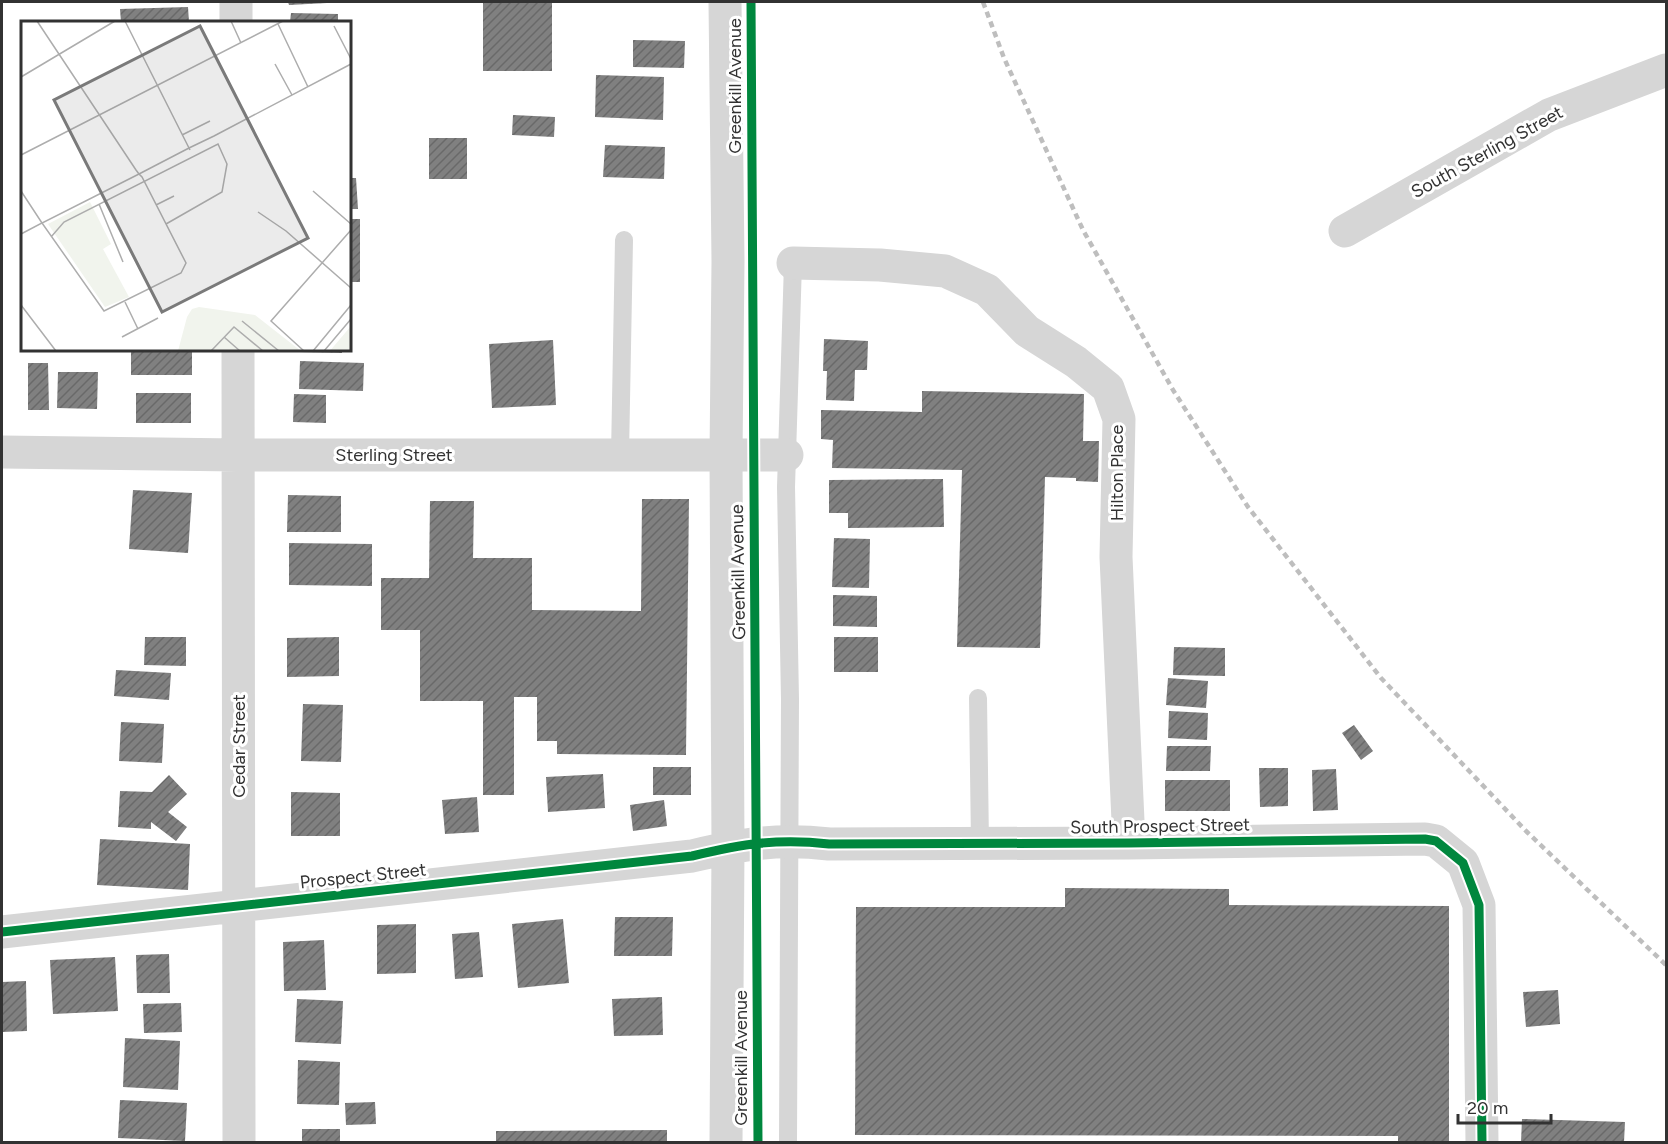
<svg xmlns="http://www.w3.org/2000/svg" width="1668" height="1144" viewBox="0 0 1668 1144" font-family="Figtree,sans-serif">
<defs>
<pattern id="building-hatch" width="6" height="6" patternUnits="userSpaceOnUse" patternTransform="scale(1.5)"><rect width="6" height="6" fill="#808080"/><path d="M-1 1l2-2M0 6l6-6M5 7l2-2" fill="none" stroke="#696969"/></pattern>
</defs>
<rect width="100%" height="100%" fill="#fff"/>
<path fill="url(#building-hatch)" d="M288,2H327V3L289,5Z
M483,2H552V71H483Z
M188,7L189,22H121L120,9Z
M291,13L338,14V22H290Z
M633,40L685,41L684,68L633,67Z
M596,75L664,77L663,120L595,117Z
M513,115L555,117L554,137L512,135Z
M429,138H467V179H429Z
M605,145L665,147L664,179L603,177Z
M350,178H356L358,209H350Z
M350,219H360V282H350Z
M824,339L868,341L867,370H855L854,401L826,400L827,371H823Z
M553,340L556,405L492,408L489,344Z
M131,350H192V375H131Z
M300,350H342V353L299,352Z
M300,361L364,363L363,391L299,389Z
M28,363H48L49,410H28Z
M58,372H98L97,409L57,408Z
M922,391L1084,394L1083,441H1099L1098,482L1076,481V478L1045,477L1040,648L957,647L962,470L832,468L833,440L821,439V410L922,412Z
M136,393H191V423H136Z
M294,394L326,395V423L293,422Z
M943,479L944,527L848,528V513H829V480Z
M133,490L192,493L188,553L129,549Z
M288,495L341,496V532H287Z
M642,499H689L686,755L557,754V741H537V697H514V795H483V701H420V630H381V578H429L430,501H474L473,558H532V610L641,611Z
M834,538L870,539L869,588L832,587Z
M289,543L372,544V586L289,585Z
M833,595L877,596V627L833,626Z
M145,637H186V666L144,665Z
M339,637V676L287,677V638Z
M834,637H878V672H834Z
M1174,647L1225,648V676L1173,675Z
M116,670L171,673L169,700L114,696Z
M1168,678L1208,681L1206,708L1166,705Z
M303,704L343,705L341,762L301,761Z
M1169,711L1208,713L1207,740L1168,738Z
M121,722L164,724L162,763L119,761Z
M1354,725L1373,751L1361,760L1342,733Z
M1167,746H1211L1210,771H1166Z
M653,767H691V795H653Z
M1259,768H1288V806L1260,807Z
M1336,769L1338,810L1313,811L1312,770Z
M603,774L605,808L548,812L546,777Z
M169,775L187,794L168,812L187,827L176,841L151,822V829L118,827L120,791L152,792Z
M1165,780H1230V811H1165Z
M291,792L340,793V836H291Z
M477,797L479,832L445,834L442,800Z
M664,800L667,826L633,831L630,805Z
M100,839L190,844L188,890L97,885Z
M1065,888L1229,889V905L1449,906V1142H1398V1136L855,1135L856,907H1065Z
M615,917H673L672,956H614Z
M563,919L569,983L518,988L512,924Z
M416,924V973L377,974V925Z
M479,932L483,977L455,979L452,934Z
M324,940L326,990L284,991L283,942Z
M169,954L170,993H137L136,955Z
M115,957L118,1011L53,1014L50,960Z
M26,981L27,1031L2,1032V982Z
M1558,990L1560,1024L1526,1027L1523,992Z
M662,997L663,1035L614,1036L612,999Z
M297,999L343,1001L341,1044L295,1042Z
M181,1003L182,1032L144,1033L143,1004Z
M125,1038L180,1041L178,1090L123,1087Z
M298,1060L340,1062L339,1105L297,1104Z
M120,1100L187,1103L185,1141L118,1138Z
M375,1102L376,1124L346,1125L345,1103Z
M1522,1119L1625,1122L1624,1142H1521Z
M302,1129H340V1142H302Z
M667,1130V1142H496V1131Z"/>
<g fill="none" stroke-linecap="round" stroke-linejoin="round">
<path stroke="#d6d6d6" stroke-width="18" d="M620,455L624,240
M978,698L980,844
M788,1142L790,699L786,487L793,263"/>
<path stroke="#d6d6d6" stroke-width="33" d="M236,2V22
M725,2L728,261L726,455L728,848L726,1142
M1345,231L1549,115L1666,70
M793,263L880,265L945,271L987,290L1027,331L1076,362L1108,388L1119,419L1116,557L1129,843
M238,350L239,1142
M2,452L238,455H787
M2,932L692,856C742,844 778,838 829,844L1129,843L1425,839L1436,841L1463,863L1479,905L1482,1142"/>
<path stroke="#bebebe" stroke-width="4.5" stroke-dasharray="6 4.5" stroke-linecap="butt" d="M983,2L1004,58L1083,230L1173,390L1248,507L1381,678L1526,831L1666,965"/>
<defs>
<path id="cycleway" d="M751,2L758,1142
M2,932L692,856C742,844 778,838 829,844L1129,843L1425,839L1436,841L1463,863L1479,905L1482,1142"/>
</defs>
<use href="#cycleway" stroke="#fff" stroke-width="13"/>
<use href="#cycleway" stroke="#00873e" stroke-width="9"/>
</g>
<g text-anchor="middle" stroke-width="6" stroke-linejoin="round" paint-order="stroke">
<g font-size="18" fill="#323232" stroke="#fff">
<text transform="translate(735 86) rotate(-90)" y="6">Greenkill Avenue</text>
<text transform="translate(1487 152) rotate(-29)" y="6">South Sterling Street</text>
<text x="394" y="461">Sterling Street</text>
<text transform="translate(1117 473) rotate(-90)" y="6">Hilton Place</text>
<text transform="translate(738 572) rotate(-91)" y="6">Greenkill Avenue</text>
<text transform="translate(239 746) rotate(-90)" y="6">Cedar Street</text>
<text transform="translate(1160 826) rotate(-1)" y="6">South Prospect Street</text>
<text transform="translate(363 876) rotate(-6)" y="6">Prospect Street</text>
<text transform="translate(741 1058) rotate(-90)" y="6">Greenkill Avenue</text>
</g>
</g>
<g transform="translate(21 21)">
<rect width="330" height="330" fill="#fff"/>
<path d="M178,286L234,294L280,330H157L166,296L171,288ZM330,305V330H309L313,325Z" fill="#f1f4ed"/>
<path d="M69,181L90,223L82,228L108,276L84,286L27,203Z" fill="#f1f4ed"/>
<path fill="none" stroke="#adadad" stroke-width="1.5" d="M16,0L115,149L118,153L121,156L165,242L160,252L83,290L21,202L118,153L168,127L193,115L330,43M104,0L169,129M210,0L220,22M257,3L287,66M313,5L330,38M254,43L271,74M0,56L94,0M161,114L189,100M0,134L262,0M0,170L21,202L0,213M292,170L330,203M78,183L102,241M135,184L153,175M237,191L265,210L330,267M30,216L43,201L197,123L206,143L201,171L145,203M104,281L117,308M0,284L35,330M221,300L258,330M101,316L137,297M203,316L219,330M190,330L213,306L242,330M283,330L250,300L330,209M292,330L330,284M303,330L330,298"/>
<path fill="#7a7a7a" fill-opacity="0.15" stroke="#7a7a7a" stroke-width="3" d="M179,5L287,217L141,291L33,79Z"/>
<rect width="330" height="330" fill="none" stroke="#323232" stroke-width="3"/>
</g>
<rect width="1668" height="1144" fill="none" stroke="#323232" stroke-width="6"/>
<path d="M1458 1114v9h93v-9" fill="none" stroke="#323232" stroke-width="3"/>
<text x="1467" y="1114" font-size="18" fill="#323232" stroke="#ffffff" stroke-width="4.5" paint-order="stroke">20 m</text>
</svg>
